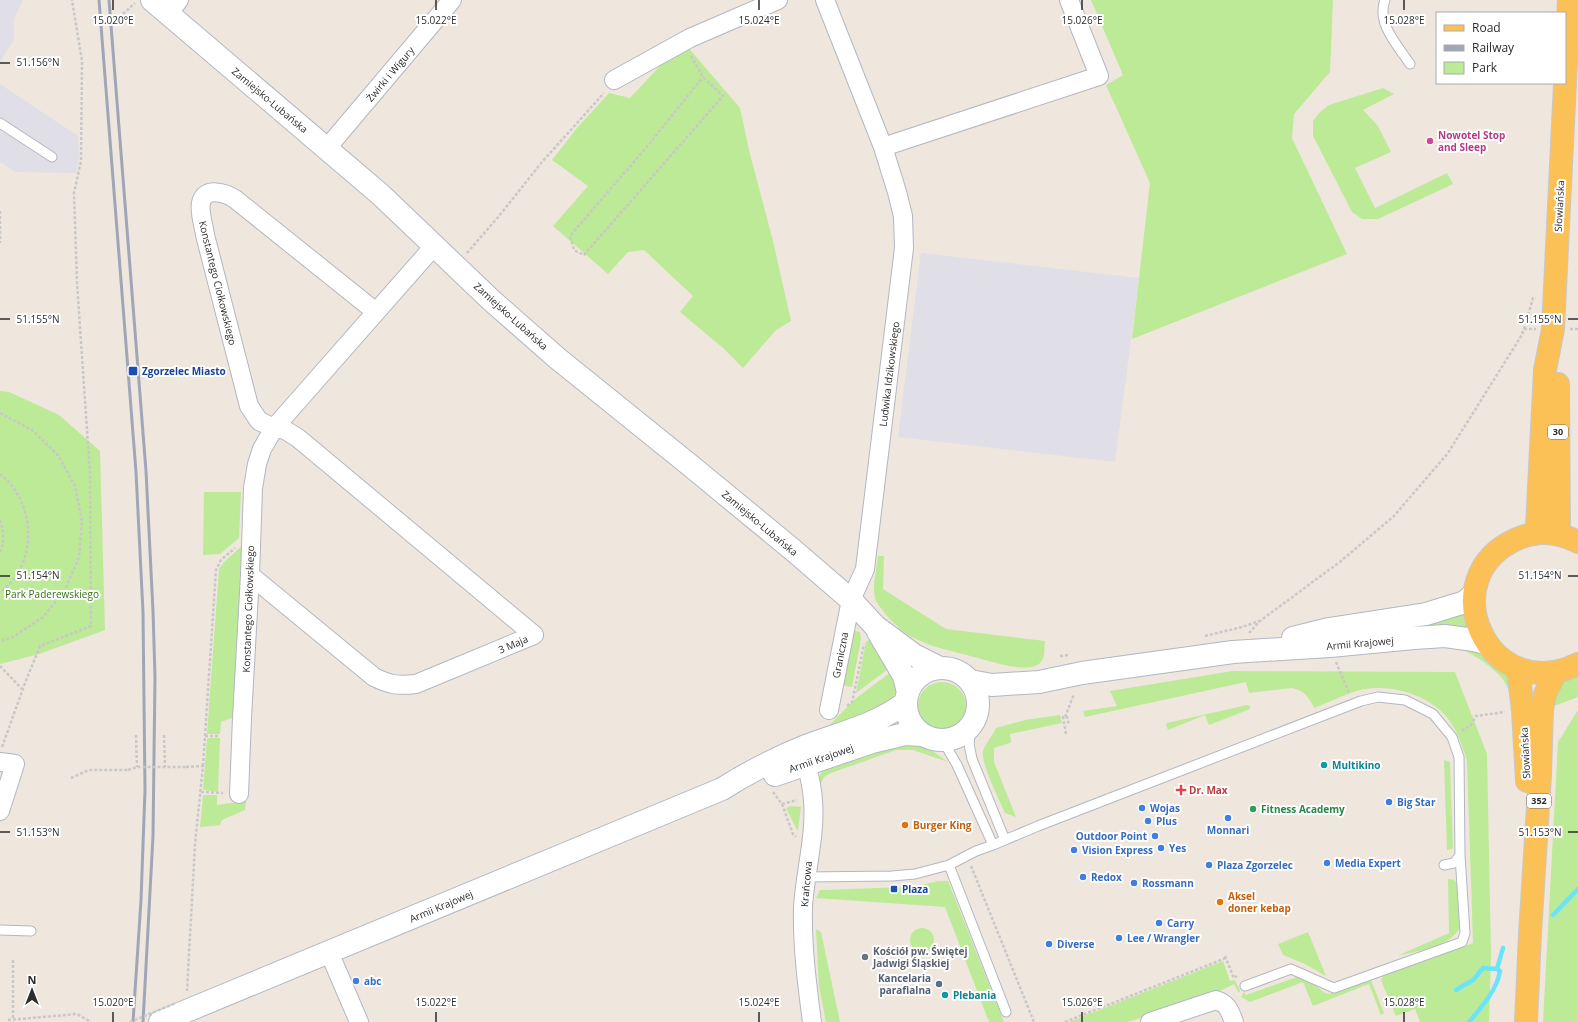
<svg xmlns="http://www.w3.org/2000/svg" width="1578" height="1022" viewBox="0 0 1578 1022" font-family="'Open Sans',sans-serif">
<rect width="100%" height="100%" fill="#efe6de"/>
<path fill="#e0dfe7" d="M0,0H23L14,19V40L0,62Z
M0,84L78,136L79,157L76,173L16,172L0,162Z
M921,253L1139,278L1115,462L898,437Z"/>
<path fill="#bdea97" d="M1091,0H1333L1330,72L1294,114L1292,138L1347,254L1132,339L1150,183L1106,85L1123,75Z
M686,45L740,108L749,150L773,241L791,321L776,330L743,368L723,348L680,312L693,296L644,250L628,252L608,274L553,226L588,186L552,160L577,128L609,93L630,98L672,53Z
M1383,88L1394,94L1363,110L1378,126L1391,152L1355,168L1375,208L1447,173L1453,184L1378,219H1362L1352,212L1313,136V121L1319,113L1329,105Z
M0,391L9,392L59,415L100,451L105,630L39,654L0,664Z
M204,492H241L239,538L220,554L203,555Z
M243,545L234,717L221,722L220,734H207L219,569L224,562Z
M878,556H884L883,589L946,629L1045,641C1044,648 1046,659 1039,664C1037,665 1033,667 1031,667C1015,670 990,661 974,657C952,651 930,647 910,636C901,632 881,610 876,601C871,590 877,568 878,556Z
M1466,611L1471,633L1328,637Z
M851,630L860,632L861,639L852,687L841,685Z
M871,639L892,666L856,693L866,642Z
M1451,644L1479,650L1508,675L1515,705C1511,696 1507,684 1501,677C1487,662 1469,652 1451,644Z
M895,669C897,683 898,692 890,704L822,733L855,699Z
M1233,671L1455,672L1487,754L1491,955L1489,1022H1420L1415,1009L1396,1016L1381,980L1383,975L1402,966L1420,963L1473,943L1467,761C1462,743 1454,722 1440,710C1420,693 1391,685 1365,689C1348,692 1330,702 1314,708C1309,697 1305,691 1292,688L1249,693L1246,682L1085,717L1083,711L1117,706L1110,691Z
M1578,674V697L1557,705L1548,706L1564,677Z
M918 706a24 24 0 1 1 48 0a24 24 0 1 1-48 0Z
M1247,705L1250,706V709L1209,725L1205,715L1168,730L1166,725L1167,723Z
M1578,710V1022H1543L1558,742Z
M1060,715L1062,723L1010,734L1011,742L1010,743L994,748V762L1016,817L1005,813C1000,801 981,764 983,752C984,745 993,735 996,728L1025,720Z
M208,738H220L218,792L203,790L207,739Z
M908,741L931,750L948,762L913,750H896L831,773L824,777L820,786L819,781L822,768Z
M1444,760L1450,762L1453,847L1452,849L1447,850Z
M204,795H217V805L246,801L245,810L222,820L220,825L200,827L203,796Z
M791,806L801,807L798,830H797L786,808Z
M1448,879L1454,880L1458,884L1461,925C1453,947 1416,951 1397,956L1449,933Z
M938,881H948L1004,1022H989L945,907L816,898L820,890H823L905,887L918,886Z
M910 940a12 12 0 1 1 24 0a12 12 0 1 1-24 0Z
M816,929L821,932L840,1022H826L819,987Z
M1308,932L1326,976L1305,964L1283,955L1278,944Z
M1223,961L1230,981L1235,980L1240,991L1239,993L1234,984L1218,992L1128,1022H1069Z
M1300,976H1303L1325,993L1330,994L1370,978L1384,1013L1381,1015L1369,984L1313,1006L1303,982L1250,1002L1241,997L1244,992L1246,995Z"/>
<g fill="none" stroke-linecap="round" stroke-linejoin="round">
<path stroke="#6ae4f9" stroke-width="4.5" d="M1553,915L1578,889
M1456,990L1473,980L1483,968L1497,969
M1469,1022C1481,1008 1497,990 1500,971L1497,969L1503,948"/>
<defs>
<path id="service" d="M1385,0C1376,23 1398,46 1410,64
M0,123L52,157
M971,727L969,744L972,759L1005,840
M943,741L957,765L993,845
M949,865L1006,1012
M805,877L892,876L915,874L949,865L976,851L993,845L1038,826L1361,701L1378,697L1405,700L1433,714L1452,737L1459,757L1460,855L1454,863L1444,865
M0,930L31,931
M1245,986L1291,969L1334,988L1462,942L1465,933L1460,855"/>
<path id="minor" d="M825,0L883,147L897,192L903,216L904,248L865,569L851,600L829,710
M168,14L179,0
M614,80L690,38L778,0
M883,147L1099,76L1069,0
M327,148L452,0
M250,575L374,677C390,685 398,686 416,684L534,635L298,438L285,430L274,428L259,421L249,406L205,235C204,226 199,213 201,203C204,186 226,193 235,199L376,312
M801,751C808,768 812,784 813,801C816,834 805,873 803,907C802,946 807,984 812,1022
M0,762L15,764L0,811
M239,794L242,718L250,575L253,488L257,464L262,449L274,428L435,245
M329,952L359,1022
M1150,1022L1216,1000C1228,1004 1230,1011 1234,1022"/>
<path id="secondary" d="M152,0L381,195L491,300L557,358L691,466L793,550L851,600L875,626L914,655L940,668
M878,632L904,676L908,692
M1293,638L1329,629L1426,614L1465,602L1474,594
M906 704a36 36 0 1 1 72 0a36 36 0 1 1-72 0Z
M970,681L992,685L1039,682L1082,673L1233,652L1330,646L1414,638L1445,636L1474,640L1486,643
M775,775L872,742L905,734L922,735
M160,1022L722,789C749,772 776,758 806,746C840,733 876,725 905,703"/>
<path id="primary" d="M1565,82L1569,0
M1558,384L1559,535
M1534,534L1537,527L1545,370L1553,329L1565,83
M1578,542C1559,532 1537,530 1517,539C1430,577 1488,708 1578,664
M1518,668L1523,711L1527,781
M1526,1022L1530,934L1540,775L1542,710L1545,694L1556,672"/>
</defs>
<use href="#service" stroke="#b2b7c1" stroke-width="11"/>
<use href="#minor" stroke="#b2b7c1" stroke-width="20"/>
<use href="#secondary" stroke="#b2b7c1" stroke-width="24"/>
<use href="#primary" stroke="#c8c8c8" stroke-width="24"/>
<path stroke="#c8c8c8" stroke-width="2.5" stroke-dasharray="3 2" stroke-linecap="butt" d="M123,14L135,3
M691,56L703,77L723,96L584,255L574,250L570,236L645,149L703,77
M0,211V243
M467,253L499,216L542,162L604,93
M1524,329H1536
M1570,329H1578
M0,413L32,430L58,455L75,486L82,521L79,557L65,590L43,617L13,637L0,641
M0,474C36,502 39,564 0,592
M0,520C4,531 5,541 0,552
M1249,633L1260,621L1341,561L1394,516L1448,453L1520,338L1524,329L1533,298H1536
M1205,636L1242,627L1259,621
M1060,656L1069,655
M1336,662L1349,693
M0,666L22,689
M847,706L852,702L853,698L864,644
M1065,717L1074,694
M1462,731L1471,725L1476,716L1505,712
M1066,734L1063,717H1067L1069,725
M136,735L137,767
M164,735L165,767
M205,736L216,570L221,560L235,548
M2,747L25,683L40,646L91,626L90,474L77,283L74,193L81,161L82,61L72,0
M203,766L205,736H220
M186,767L203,766L195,844L187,991
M71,778L89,770H128
M201,792L223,793
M773,792L782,804L793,834L796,837
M782,804L797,800
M971,866L1034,1022
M1225,956L1234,978L1237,976
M13,960V1019
M8,1020L77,1014L91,1022
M1065,1022L1226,958"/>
<use href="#service" stroke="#fff" stroke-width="9"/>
<use href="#minor" stroke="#fff" stroke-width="18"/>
<use href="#secondary" stroke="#fff" stroke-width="22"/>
<use href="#primary" stroke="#fcc156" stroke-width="22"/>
<path stroke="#a0a6b8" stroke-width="3" d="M99,0L136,472L143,612L145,790L141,900L133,1022
M109,0L146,471L153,611L155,677L153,836L143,1022"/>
<path stroke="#c8c8c8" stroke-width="2.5" stroke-dasharray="3 2" stroke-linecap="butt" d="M128,770L137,767H186
M130,1022L176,1003"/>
</g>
<path fill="none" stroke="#2d2d2d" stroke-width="1.5" d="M113,0V10M436,0V10M759,0V10M1082,0V10M1404,0V10M0,63H10M0,319H10M1568,319H1578M0,576H10M1568,576H1578M0,832H10M1568,832H1578M113,1012V1022M436,1012V1022M759,1012V1022M1082,1012V1022M1404,1012V1022"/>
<circle fill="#d1479c" stroke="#fff" stroke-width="1.5" cx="1430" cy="141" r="4"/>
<g fill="#1a4fb4" stroke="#fff" stroke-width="1.5">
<rect x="128" y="366" width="10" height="10" rx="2"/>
<rect x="890" y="885" width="8" height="8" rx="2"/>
</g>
<g fill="#0f9aa8" stroke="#fff" stroke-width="1.5">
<circle cx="1324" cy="765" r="4"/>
<circle cx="945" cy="995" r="4"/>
</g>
<path fill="#e0444e" stroke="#fff" stroke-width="1.5" d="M1179 784h4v4h4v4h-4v4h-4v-4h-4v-4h4z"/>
<g fill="#3f7fe0" stroke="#fff" stroke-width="1.5">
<circle cx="1389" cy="802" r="4"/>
<circle cx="1142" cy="808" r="4"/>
<circle cx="1228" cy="818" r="4"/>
<circle cx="1148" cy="821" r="4"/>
<circle cx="1155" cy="836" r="4"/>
<circle cx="1161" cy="848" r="4"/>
<circle cx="1074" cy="850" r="4"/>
<circle cx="1327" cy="863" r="4"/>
<circle cx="1209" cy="865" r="4"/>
<circle cx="1083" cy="877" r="4"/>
<circle cx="1134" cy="883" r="4"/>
<circle cx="1159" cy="923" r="4"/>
<circle cx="1119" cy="938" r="4"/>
<circle cx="1049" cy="944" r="4"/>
<circle cx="356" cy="981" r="4"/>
</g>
<circle fill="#2e9e5b" stroke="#fff" stroke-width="1.5" cx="1253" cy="809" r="4"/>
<g fill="#e8710a" stroke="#fff" stroke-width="1.5">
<circle cx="905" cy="825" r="4"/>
<circle cx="1220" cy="902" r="4"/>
</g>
<circle fill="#6b7280" stroke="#fff" stroke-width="1.5" cx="865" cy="957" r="4"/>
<circle fill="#5c6f8a" stroke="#fff" stroke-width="1.5" cx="939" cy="984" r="4"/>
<g text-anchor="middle" stroke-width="4" stroke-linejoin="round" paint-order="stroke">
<g fill="#fff" stroke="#6c6c6c" stroke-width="1">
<rect x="1548" y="425" width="20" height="14" rx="3"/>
<rect x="1527" y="794" width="24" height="14" rx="3"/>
</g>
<g font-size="9" font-weight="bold" fill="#2d2d2d">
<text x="1558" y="435">30</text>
<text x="1539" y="804">352</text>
</g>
<g font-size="10" fill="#2d2d2d" stroke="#fff">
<text transform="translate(390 74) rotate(-50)" y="4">Żwirki i Wigury</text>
<text transform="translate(270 100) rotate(40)" y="4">Zamiejsko-Lubańska</text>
<text transform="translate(1559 206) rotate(-87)" y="4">Słowiańska</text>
<text transform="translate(218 283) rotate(76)" y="4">Konstantego Ciołkowskiego</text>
<text transform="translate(511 316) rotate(42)" y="4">Zamiejsko-Lubańska</text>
<text transform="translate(889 374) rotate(-83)" y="4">Ludwika Idzikowskiego</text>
<text transform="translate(760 523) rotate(40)" y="4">Zamiejsko-Lubańska</text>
<text transform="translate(248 609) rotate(-88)" y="4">Konstantego Ciołkowskiego</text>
<text transform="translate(1360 643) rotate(-5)" y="4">Armii Krajowej</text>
<text transform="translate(513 644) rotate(-23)" y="4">3 Maja</text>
<text transform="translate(840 655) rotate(-79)" y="4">Graniczna</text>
<text transform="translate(1525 753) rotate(-93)" y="4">Słowiańska</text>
<text transform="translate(821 758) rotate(-19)" y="4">Armii Krajowej</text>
<text transform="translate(806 884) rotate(-85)" y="4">Krańcowa</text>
<text transform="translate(441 906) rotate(-23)" y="4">Armii Krajowej</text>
</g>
<g font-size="10" font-weight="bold" fill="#b23c85" stroke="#fff" text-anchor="start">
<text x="1438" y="139">Nowotel Stop<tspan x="1438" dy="12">and Sleep</tspan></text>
</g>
<g font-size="10" font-weight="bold" fill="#164399" stroke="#fff" text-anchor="start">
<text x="142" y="375">Zgorzelec Miasto</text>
<text x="902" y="893">Plaza</text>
</g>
<g font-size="10" fill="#337215" stroke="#fff">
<text x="52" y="598">Park Paderewskiego</text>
</g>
<g font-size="10" font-weight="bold" fill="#0d838f" stroke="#fff" text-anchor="start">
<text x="1332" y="769">Multikino</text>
<text x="953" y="999">Plebania</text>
</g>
<g font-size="10" font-weight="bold" fill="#be3a42" stroke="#fff" text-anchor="start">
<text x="1189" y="794">Dr. Max</text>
</g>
<g font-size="10" font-weight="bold" fill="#366cbe" stroke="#fff" text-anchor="start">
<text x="1397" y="806">Big Star</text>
<text x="1150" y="812">Wojas</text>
<text x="1156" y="825">Plus</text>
<text x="1228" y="834" text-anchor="middle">Monnari</text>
<text x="1147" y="840" text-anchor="end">Outdoor Point</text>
<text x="1169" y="852">Yes</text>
<text x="1082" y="854">Vision Express</text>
<text x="1335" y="867">Media Expert</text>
<text x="1217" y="869">Plaza Zgorzelec</text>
<text x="1091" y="881">Redox</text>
<text x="1142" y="887">Rossmann</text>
<text x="1167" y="927">Carry</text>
<text x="1127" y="942">Lee / Wrangler</text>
<text x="1057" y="948">Diverse</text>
<text x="364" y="985">abc</text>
</g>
<g font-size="10" font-weight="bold" fill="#27864d" stroke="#fff" text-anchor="start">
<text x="1261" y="813">Fitness Academy</text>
</g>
<g font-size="10" font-weight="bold" fill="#c56008" stroke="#fff" text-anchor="start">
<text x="913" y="829">Burger King</text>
<text x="1228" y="900">Aksel<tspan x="1228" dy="12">doner kebap</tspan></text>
</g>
<g font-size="10" font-weight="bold" fill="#5b616d" stroke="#fff" text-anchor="start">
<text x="873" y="955">Kościół pw. Świętej<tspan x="873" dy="12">Jadwigi Śląskiej</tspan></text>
</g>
<g font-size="10" font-weight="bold" fill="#4e5e75" stroke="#fff" text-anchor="end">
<text x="931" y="982">Kancelaria<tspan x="931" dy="12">parafialna</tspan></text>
</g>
</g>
<g font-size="10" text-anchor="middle" fill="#2d2d2d" stroke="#fff" stroke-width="4" stroke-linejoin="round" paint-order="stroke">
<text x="113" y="24">15.020°E</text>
<text x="436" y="24">15.022°E</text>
<text x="759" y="24">15.024°E</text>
<text x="1082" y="24">15.026°E</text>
<text x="1404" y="24">15.028°E</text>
<text x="38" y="66">51.156°N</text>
<text x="38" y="323">51.155°N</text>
<text x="1540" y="323">51.155°N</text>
<text x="38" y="579">51.154°N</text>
<text x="1540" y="579">51.154°N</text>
<text x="38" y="836">51.153°N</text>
<text x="1540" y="836">51.153°N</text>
<text x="113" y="1006">15.020°E</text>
<text x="436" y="1006">15.022°E</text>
<text x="759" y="1006">15.024°E</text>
<text x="1082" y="1006">15.026°E</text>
<text x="1404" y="1006">15.028°E</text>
</g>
<rect x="1436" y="12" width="130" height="72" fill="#ffffff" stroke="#ababab"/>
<rect x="1444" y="25" width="20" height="6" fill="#fcc156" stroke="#ababab"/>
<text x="1472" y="32" font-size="12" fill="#2d2d2d">Road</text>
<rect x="1444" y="45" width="20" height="6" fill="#a0a6b8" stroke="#ababab"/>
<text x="1472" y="52" font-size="12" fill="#2d2d2d">Railway</text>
<rect x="1444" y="62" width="20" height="12" fill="#bdea97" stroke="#ababab"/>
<text x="1472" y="72" font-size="12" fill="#2d2d2d">Park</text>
<g transform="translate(32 990)" stroke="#ffffff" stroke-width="3" paint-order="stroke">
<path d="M0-3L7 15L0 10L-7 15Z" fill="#2d2d2d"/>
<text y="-6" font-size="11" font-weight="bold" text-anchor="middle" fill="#2d2d2d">N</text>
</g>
</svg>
